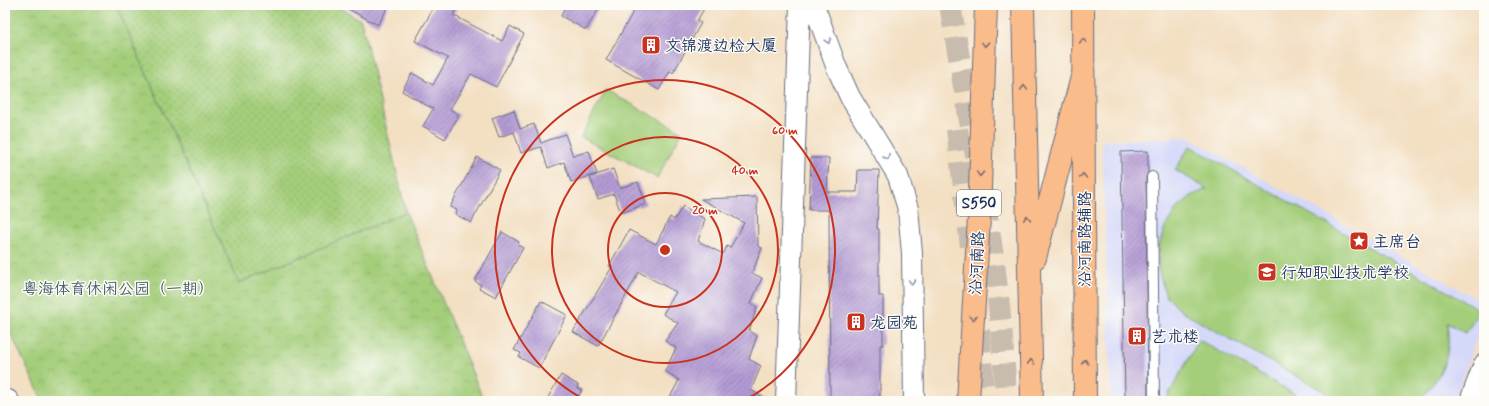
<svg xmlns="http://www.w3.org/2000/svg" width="1489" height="406" viewBox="0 0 1489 406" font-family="Mynerve,'LXGW WenKai TC',sans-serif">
<defs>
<pattern id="grass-dots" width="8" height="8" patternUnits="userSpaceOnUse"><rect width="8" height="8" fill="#a4ce7a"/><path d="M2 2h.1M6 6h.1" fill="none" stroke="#8db16c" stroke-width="1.8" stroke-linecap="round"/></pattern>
<pattern id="park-crowns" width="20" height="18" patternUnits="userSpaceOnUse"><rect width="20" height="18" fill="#a4ce7a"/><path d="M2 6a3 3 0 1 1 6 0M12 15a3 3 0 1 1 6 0" fill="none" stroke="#8db16c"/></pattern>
<pattern id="building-hatch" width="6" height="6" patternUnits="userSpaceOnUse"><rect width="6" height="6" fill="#b49bd4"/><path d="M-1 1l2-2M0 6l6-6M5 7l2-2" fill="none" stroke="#927faf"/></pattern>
</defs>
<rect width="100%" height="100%" fill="#fdfcf7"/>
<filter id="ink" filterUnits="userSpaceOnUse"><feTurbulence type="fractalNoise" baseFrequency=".025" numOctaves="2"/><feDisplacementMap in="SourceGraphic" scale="8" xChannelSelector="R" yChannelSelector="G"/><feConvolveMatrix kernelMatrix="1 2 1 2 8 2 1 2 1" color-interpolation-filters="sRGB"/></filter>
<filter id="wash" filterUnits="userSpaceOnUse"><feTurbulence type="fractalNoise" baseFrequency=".012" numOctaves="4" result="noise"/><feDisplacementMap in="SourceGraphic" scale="16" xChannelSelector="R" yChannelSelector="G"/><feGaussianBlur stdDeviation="0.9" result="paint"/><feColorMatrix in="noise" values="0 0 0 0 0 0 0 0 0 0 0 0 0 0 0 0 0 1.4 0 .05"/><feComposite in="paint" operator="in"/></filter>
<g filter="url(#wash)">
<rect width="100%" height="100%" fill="#f3dfc2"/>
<path fill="#d4d8f9" d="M1188,137L1484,303V318L1454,401H1111L1102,141Z"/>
<path fill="url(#grass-dots)" stroke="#607e6c" d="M116,5H336L361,20L406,212L239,283Z"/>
<path fill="url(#park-crowns)" stroke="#607e6c" d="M12,5H116L239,283L406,212L484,401H43L5,322V8Z"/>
<path fill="#a4ce7a" stroke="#607e6c" d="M606,90L682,132L657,178L581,137Z
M1190,146L1480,310L1466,333L1447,323C1452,358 1442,375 1419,401H1341L1182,312L1166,296L1158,269L1159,246L1165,227L1176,209L1191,196L1207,189L1175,170Z
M1199,340L1307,401H1165Z"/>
<g id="blocks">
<path fill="url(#building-hatch)" d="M341,5H389L378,25Z
M435,5H459L453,15L502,41L510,26L524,34L496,87L471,74L450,109L459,115L445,139L423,126L433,109L402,91L412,73L433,85L448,58L415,41Z
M566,5H601L586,30L561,16Z
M637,5H706L697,21L701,23L673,73L670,71L659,90L606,60Z
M514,110L520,129L534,124L541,143L565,134L573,156L589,151L597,174L571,182L564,162L548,168L541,147L521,153L514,132L499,137L492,118Z
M1148,151V172L1146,177L1148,401H1125L1121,152Z
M477,157L500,170L471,223L455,214L457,210L450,207Z
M811,158H829L827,192H857L858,170H879L877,229H879V296H883V345H880V401H830L829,210H809Z
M613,169L620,188L638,182L646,204L621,213L614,194L598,199L590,177Z
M757,197L758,246L762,248L752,273L762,278L751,303L757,307L749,331L757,336L749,359L761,366L751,390L770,401H668L679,380L665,371L676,348L665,341L678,323L663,314L676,292L639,272L598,346L573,332L612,267L609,266L629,230L656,244L670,217L674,220L683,206L705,219L698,241L723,254L727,246L730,248L744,223L701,199Z
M502,232L519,242L518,245L523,248L496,297L479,288L481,285L475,281Z
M541,301L567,315L539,368L519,357L521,353L514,350Z
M561,375L578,385L577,388L582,390L576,401H546Z"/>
</g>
</g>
<g filter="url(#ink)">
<use href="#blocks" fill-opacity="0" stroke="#676d81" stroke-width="1"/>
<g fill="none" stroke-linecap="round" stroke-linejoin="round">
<path stroke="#c8bcae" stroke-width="22" stroke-dasharray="22 11" stroke-linecap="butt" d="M950,5L976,156
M957,129L971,246
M984,200C996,267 1003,333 1006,401
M979,330L984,401"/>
<defs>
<path id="service" d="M1152,177L1154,401"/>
<path id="minor" d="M814,5L836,66L850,97L898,176L908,209L912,253L914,401
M8,400L9,401
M786,401L800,5
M1470,401L1484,364"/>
<path id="primary" d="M1083,5L1085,401"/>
<path id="trunk" d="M1023,5L1032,401
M1035,258L1082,77
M968,401L979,218L986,5"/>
</defs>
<use href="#service" stroke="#676d81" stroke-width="12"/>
<use href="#minor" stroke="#676d81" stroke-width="22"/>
<use href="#primary" stroke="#676d81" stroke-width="24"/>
<use href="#trunk" stroke="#676d81" stroke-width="24"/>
<use href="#service" stroke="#fff" stroke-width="10"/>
<use href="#minor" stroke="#fff" stroke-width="20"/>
<use href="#primary" stroke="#fabc8b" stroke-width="22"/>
<use href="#trunk" stroke="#fabc8b" stroke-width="22"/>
</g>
<defs><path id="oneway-chevron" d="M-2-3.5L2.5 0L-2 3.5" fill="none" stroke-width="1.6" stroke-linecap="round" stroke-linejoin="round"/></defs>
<g stroke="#8d97ae">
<use href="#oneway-chevron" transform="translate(828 41) rotate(73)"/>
<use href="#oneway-chevron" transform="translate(887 157) rotate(61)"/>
<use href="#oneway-chevron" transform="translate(912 282) rotate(89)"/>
</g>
<g stroke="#7f6e72">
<use href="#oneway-chevron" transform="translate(1083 41) rotate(-90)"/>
<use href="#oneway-chevron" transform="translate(985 44) rotate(92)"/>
<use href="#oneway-chevron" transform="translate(1024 88) rotate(-91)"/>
<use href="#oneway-chevron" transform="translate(980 174) rotate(92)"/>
<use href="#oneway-chevron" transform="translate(1083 176) rotate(-90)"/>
<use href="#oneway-chevron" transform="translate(1027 218) rotate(-92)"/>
<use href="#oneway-chevron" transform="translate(973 318) rotate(93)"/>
<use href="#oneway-chevron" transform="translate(1031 362) rotate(-91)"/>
<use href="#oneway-chevron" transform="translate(1085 362) rotate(-90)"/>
</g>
</g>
<g fill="none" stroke="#c8321e" stroke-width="2">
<circle cx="665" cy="250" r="57"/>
<circle cx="665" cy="250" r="113"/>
<path d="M587 401A170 170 0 1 1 743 401"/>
</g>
<defs>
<symbol id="building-square" viewBox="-11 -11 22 22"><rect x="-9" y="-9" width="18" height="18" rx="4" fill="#c8321e" stroke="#fdfcf7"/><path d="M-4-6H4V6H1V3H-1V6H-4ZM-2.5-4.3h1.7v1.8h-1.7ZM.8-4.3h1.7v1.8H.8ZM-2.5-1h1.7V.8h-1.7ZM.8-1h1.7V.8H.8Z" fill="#fff"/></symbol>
<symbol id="sight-square" viewBox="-11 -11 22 22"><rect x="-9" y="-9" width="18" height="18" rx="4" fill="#c8321e" stroke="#fdfcf7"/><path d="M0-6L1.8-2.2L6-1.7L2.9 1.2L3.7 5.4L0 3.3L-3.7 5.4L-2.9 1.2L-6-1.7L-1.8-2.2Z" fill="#fff"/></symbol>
<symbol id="school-square" viewBox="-11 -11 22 22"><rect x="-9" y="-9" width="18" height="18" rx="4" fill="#c8321e" stroke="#fdfcf7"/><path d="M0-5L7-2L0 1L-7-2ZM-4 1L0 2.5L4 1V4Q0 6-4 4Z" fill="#fff"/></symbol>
</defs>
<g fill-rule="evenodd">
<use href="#building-square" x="640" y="34" width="22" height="22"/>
<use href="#sight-square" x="1348" y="230" width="22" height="22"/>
<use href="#school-square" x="1256" y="261" width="22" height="22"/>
<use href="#building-square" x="845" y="311" width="22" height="22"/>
<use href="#building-square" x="1126" y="325" width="22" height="22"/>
</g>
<g text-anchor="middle" stroke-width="3" stroke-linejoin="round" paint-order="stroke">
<rect fill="#fdfcf7" stroke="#5f6c8c" stroke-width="1" x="957" y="190" width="44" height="26" rx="3"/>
<g font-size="15" font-weight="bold" fill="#1b2f5e">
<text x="979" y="208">S550</text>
</g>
<g font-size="16" fill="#1b2f5e" stroke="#fdfcf7" text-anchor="start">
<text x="665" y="51">文锦渡边检大厦</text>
<text x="1373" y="247">主席台</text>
<text x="1281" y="278">行知职业技术学校</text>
<text x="870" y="328">龙园苑</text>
<text x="1151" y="342">艺术楼</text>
</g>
<g font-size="16" fill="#1b2f5e" stroke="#fdfcf7">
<text transform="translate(1084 239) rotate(-90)" y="6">沿河南路辅路</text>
<text transform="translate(976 263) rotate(-87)" y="6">沿河南路</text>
</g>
<g font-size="16" fill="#445f66" stroke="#fdfcf7">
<text x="118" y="294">粤海体育休闲公园（一期）</text>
</g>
</g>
<circle cx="665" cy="250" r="6" fill="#c8321e" stroke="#fdfcf7" stroke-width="2"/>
<g font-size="12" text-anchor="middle" font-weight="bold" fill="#c8321e" stroke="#fdfcf7" stroke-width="3" stroke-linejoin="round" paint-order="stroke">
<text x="785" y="134">60 m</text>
<text x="745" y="174">40 m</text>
<text x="705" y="214">20 m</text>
</g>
<rect width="1489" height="406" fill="none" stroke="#fdfcf7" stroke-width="20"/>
</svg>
